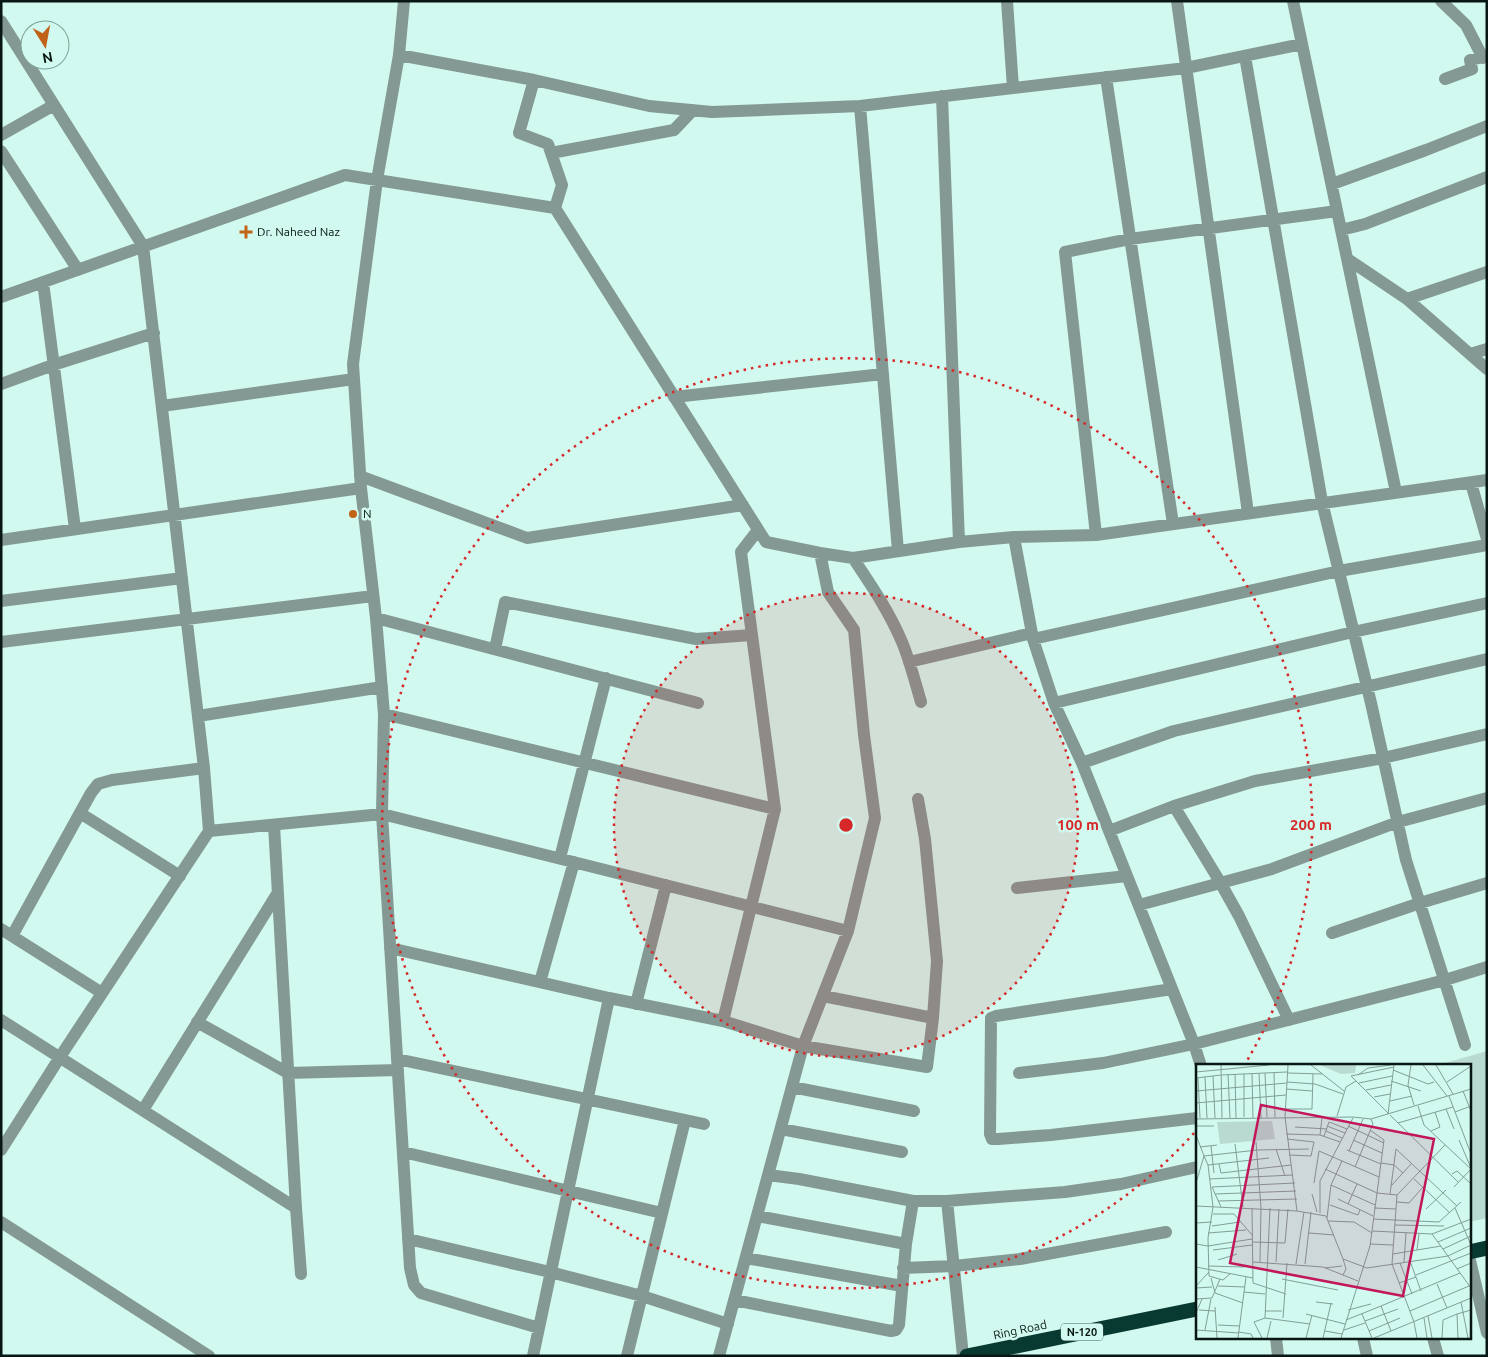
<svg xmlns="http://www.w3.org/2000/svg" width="1488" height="1357" viewBox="0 0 1488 1357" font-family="Ubuntu,sans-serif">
<rect width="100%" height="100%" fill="#d1f9ef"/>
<path fill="#b9dad1" d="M1487,1051V1218L1469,1222V1066H1435Z"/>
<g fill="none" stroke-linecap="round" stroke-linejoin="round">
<path stroke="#859994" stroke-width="12" d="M404,1L399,55L377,180L353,364L361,488L376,618L384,714L382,814L410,1268L414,1285L421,1293L539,1328
M1007,1L1013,88
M1177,1L1248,513
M1293,1L1396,492
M1441,1L1466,25L1483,58
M1,21L143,246L204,768L209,831L60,1057L1,1150
M399,55L534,80L649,106L712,112L860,106L1186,68L1302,44
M1245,56L1322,502L1371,703L1406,860L1465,1045
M1106,77L1173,524
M1445,79L1472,69L1470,60L1487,56
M534,80L519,133L548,144L562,185L555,208
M942,96L959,542
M860,106L898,551
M1,135L54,105
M1,151L78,270
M551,153L674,130L693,110
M1332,184L1426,150L1487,126
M1341,230L1365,224L1487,177
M1349,260L1407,299L1487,369
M43,282L75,529
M1,297L345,175L555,208L766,542L820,553L853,558L959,542L1014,537L1033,639L1054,703L1082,763L1194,1044L1201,1066
M1407,299L1487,272
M1470,354L1487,349
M1,384L53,365L154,333
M674,397L883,374
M162,406L354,379
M360,476L527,538L743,505
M1471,483L1487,539
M1096,535L1065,252L1130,239L1337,211
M1014,537L1096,535L1487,480
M1,540L361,488
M853,558C871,585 889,611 902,642C910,661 915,682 921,702
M1,601L182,578
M376,618L698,703
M1033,639L1339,571L1487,545
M1,642L373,596
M495,649L505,602L696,639L752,635
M909,662L1032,633
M1054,703L1353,632L1487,603
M384,714L775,809
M198,716L382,687
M1082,763L1174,731L1487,659
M1174,806L1220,882L1239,916L1289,1020
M80,813L180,876
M209,831L382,814L848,931
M1109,831L1174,806L1255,781L1383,758L1487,734
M560,858L606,678
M1017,888L1127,876
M1139,905L1272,869L1398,822L1487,798
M1,929L102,993
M1332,933L1420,903L1487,883
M12,936L91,793L98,784L112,780L204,768
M390,948L609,998L723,1021L803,1046L927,1067L933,1018L937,961L925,839L918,799
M540,982L574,862
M1172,989L996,1016L991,1018L990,1134L992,1139H998L1051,1135L1197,1118
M823,996L933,1018
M636,1004L666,885
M1,1020L296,1208L274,825
M723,1021L775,809L741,552L758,530
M197,1022L288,1073L398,1070
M397,1059L704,1124
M1019,1073L1103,1063L1194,1044L1445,980L1487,967
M792,1087L914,1111
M143,1110L277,894
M781,1129L902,1152
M403,1152L662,1213
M768,1175L799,1179L913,1201H947L1065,1192L1121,1184L1197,1167
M947,1201L963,1356
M296,1208L301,1274
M757,1216L906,1244
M1,1222L209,1356
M408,1239L550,1272L642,1296L728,1324
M1469,1256L1487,1333
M746,1258L902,1286
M903,1268L954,1266L1020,1259L1166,1232
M734,1300L891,1331L896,1330L899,1325L906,1244L913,1201
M1276,1338L1278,1356
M1363,1338L1367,1356
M1433,1338L1438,1356
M533,1356L609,998
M627,1356L685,1120
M719,1356L803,1046L848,931L875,818L864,735L854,630L828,592L820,553"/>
<path stroke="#093a31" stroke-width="15" d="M1469,1252L1487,1248
M967,1356L1197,1309"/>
</g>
<circle cx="846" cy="825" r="232" fill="#d62828" fill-opacity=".12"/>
<g fill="none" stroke="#d62828" stroke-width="2.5" stroke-dasharray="2.5 5">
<circle cx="846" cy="825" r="232"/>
<path d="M1194 1133A465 465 0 1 1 1245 1064"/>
</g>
<g fill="#c16219" stroke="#d1f9ef" stroke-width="2">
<path d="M243.5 224.5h5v5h5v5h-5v5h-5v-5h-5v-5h5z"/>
<circle cx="353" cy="514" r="5"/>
</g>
<g text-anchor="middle" stroke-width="5" stroke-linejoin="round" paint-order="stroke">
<rect fill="#d1f9ef" stroke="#445b56" stroke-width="1" x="1061" y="1323.5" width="42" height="17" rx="4"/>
<g font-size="11" font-weight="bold" fill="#081714">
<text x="1082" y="1336">N-120</text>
</g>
<g font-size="12" fill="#081714" stroke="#d1f9ef" text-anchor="start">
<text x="257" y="236">Dr. Naheed Naz</text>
<text x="363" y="518">N</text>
</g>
<g font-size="12" fill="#081714" stroke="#d1f9ef">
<text transform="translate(1020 1330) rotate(-12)" y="4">Ring Road</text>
</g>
</g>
<g transform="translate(1196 1064)">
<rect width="275" height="275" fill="#d1f9ef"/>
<path d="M124,1H160L159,9L145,10ZM76,57L79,75L24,80L21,58Z" fill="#b9dad1"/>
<path fill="none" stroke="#819f97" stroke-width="1" d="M25,1L26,54M92,1L89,53L101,147L130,152L147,195L171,204L252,192L275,181M115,1L148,27M215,1L212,21L218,41M227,1L251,32M240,1L257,30M197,6L232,20L238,18M0,8L73,1M56,9L57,54M63,9L65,54M69,9L71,53M78,9L79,53M91,9L126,10M32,10L34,54M39,10L40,54M26,11L91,8M162,11L172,4L195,1M17,12L19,54M155,12L192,49M155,12L198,3M9,13L11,54M0,14L25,11M2,14L4,54M195,17L225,27M91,18L119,20L147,30M251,18L275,2M163,19L196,12M90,25L116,27M170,26L195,21M0,27L91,19M267,27L275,47M253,32L275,90M178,33L194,30M194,37L216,32M0,39L90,31M222,42L228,61L275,105M89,45H116L117,10M250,45L258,65M259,48L275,42M192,50L198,1M194,51L262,118M141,52L150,23L160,17M48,53V10M0,55L157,53L175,55L275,25M202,59L257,43M0,62H18M131,62L149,69M152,62L188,79M99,63L131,65M130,67L146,74M235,67L244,63L239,48M90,70L124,71L144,78M0,71L8,92L0,119M124,71L126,54M128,72L133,58L151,65M91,75L118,78L115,92L93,91M157,76L186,89M263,76L275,104M60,78L65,144L64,198M39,80L47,143M15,82L18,109M4,83L21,81M80,85L89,112M151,86L185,100M153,87L167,55M185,99L198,101L207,109M23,100L25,109L95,101M12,101L73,94M159,103L177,60L175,55M129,105L181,129L201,131M256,110L261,107L274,119M13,115L97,111M218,115L254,149M118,119L123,87L183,113M135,121L179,141M195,122L215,100M16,123L99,119M16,123L25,143M258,123L275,105M19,130L100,127M116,130L121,148M194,130L200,85L261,142M142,135L177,152M22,137L101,135M201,138L213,139L227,123M152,140L161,120M134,141L162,151L164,146M0,142L101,147M56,144L57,219L90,230M178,144L200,145M259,144L275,181M230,145L250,126M124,149V117L157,54M17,150H38L56,171M131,154L135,121L146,97M177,155L243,158L265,138M132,157L158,158L176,169M0,159L16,158M199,161L248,162M16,162L44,158M176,167L236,170L275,224M12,169L50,166M113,169L138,171M236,170L275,155M56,178L89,179L92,145M242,178L275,164M0,180L12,182L56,175M174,180L197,181M247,185L275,172M17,186L56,181M221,186L223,170M197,190L245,182M22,196L41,190M214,197L225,227M57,198L127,203L162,217M80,198L83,145M208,198L210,169M204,199L216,230M100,200L108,148M109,200L115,148M12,202L48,203M0,203L57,214M129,204L146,202M261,205L275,199M34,210L27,216L13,212L12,174L17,143L12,101L8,92L61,86L113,85M147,211L150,205L147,195M220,211L275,189M15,214L19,229L47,239M86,215L142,226M203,219L220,213M241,220L251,244M0,222L13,208M22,222L49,223M0,224L16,223M48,228L69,230M0,235L16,234L24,215M120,238L137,240M265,238L272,274M185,242L264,209M19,243L21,274M3,246L19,247M152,246L175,240M69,247H86M214,247L273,222M0,249L6,235M110,250L149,260M166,250L176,274M232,252L236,274M69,254L114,260M87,254L91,199M228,254L231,274M150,256L185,242L195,267M169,257L202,245M22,261L44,262M0,266L43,269M9,266L15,235M148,266L169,259M129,267L146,270M173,267L204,254M43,268L55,270L57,274M42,274L50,213M66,274L58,258L69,254L74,144M71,274L75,257M110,274L116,251M127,274L135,239M145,274L174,182L188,76L174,66M178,274L275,234M221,274L218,258L196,200L201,131L249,81M246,274L247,256L261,250M262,274L261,250L275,246"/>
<path fill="#c2185b" fill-opacity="0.15" stroke="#c2185b" stroke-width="2.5" d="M65,41L238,75L207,232L34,199Z"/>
<rect width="275" height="275" fill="none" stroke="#081714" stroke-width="2.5"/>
</g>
<circle cx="846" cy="825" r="8" fill="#d62828" stroke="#d1f9ef" stroke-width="2.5"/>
<g font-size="15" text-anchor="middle" font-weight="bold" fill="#d62828" stroke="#d1f9ef" stroke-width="5" stroke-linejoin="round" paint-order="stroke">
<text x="1078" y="830">100 m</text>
<text x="1311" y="830">200 m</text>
</g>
<rect width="1488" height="1357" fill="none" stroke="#081714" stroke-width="5"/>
<g transform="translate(45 45) rotate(169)"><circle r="24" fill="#d1f9ef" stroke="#819f97"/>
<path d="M0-4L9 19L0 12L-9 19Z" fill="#c16219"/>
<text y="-8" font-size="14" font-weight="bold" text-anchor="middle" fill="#081714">N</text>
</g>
</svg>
